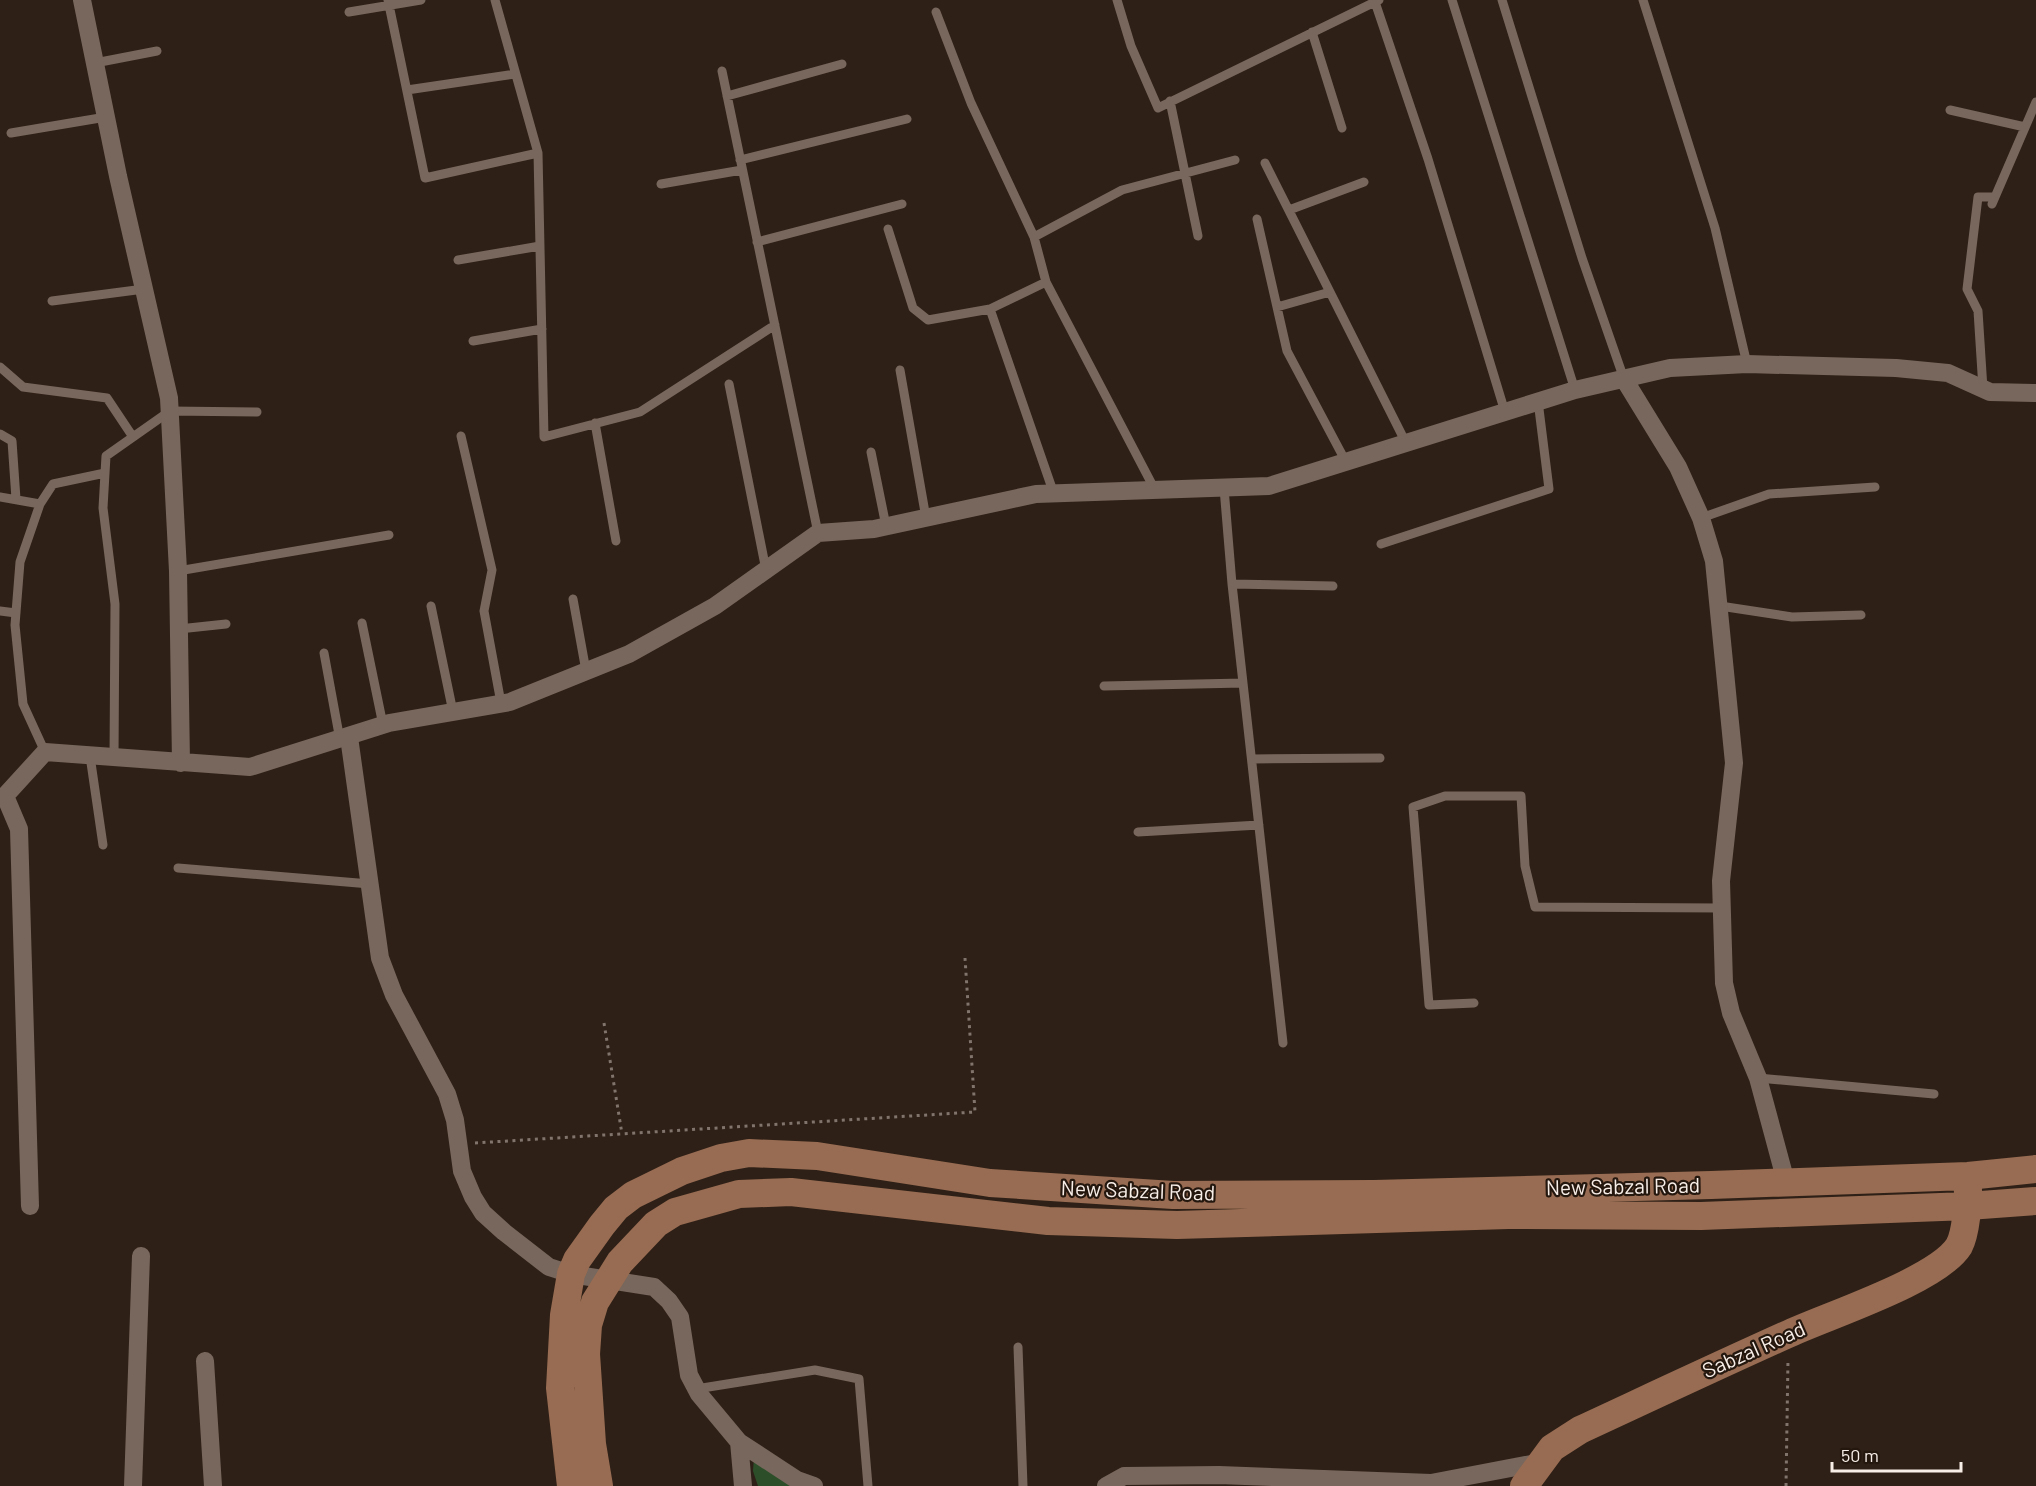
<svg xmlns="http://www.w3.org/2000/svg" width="2036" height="1486" viewBox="0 0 2036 1486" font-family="Barlow,sans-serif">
<rect width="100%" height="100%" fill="#2e2017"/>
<path fill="#2c4f2a" d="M754,1458L797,1486H758L753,1471Z"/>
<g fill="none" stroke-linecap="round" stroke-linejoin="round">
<path stroke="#80746c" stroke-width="3" stroke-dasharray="3 4.5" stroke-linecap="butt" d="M604,1023L622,1134
M475,1143L975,1112L965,958
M1786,1486L1788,1359"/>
<path stroke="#78675c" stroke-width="9" d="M388,0L425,178L538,153
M495,0L538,153L544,437L640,412L775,325
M1117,0L1131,46L1158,108L1379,0
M1452,0L1575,390
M1502,0L1582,258L1624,379
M1643,0L1715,228L1747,364
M1375,2L1428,159L1505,412
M349,12L421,0
M936,12L971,103L1034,237L1046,282L1155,490
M1312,32L1342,128
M95,63L157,51
M722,71L818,533
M407,90L515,74
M727,96L842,64
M1170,101L1198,236
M1950,110L2025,127
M11,133L106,117
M740,160L907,119
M1265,163L1406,443
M661,184L742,170
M1992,204L2036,102
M1289,210L1364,182
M1257,219L1287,351L1346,462
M888,229L913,308L928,320L990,309L1046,282
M1034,237L1122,190L1235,160
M757,242L902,204
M458,260L540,246
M52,301L144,289
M1277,307L1330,292
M990,309L1054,494
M473,341L542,329
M0,367L23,387L107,398L133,437
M900,370L926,518
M729,384L766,570
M1983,389L1978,311L1967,289L1978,197H1995
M595,423L616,541
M0,434L12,441L16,499
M461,436L492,570L484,611L501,703
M871,452L886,526
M1224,488L1232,584L1283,1043
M0,497L40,504
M1701,518L1769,494L1875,487
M1381,544L1549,489L1538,401
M178,571L389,535
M1232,584L1333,586
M573,599L586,671
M431,606L453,712
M1720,606L1792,617L1861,615
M0,611L16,613
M362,623L383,725
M179,629L226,624
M324,653L340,740
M1104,686L1243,683
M45,752L23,704L15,625L20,562L40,504L53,484L105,473
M90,756L103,845
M114,758L115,604L103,508L106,456L170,411L257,412
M1252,759L1380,758
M1138,832L1259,825
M178,868L370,884
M1474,1003L1429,1005L1413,807L1445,796H1521L1525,866L1535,907L1721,908
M1758,1078L1934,1094
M1018,1347L1023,1486
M696,1389L815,1370L859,1379L868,1486"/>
<path stroke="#78675c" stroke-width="18" d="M82,0L118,176L169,398L178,571L181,763
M1624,379L1678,467L1701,518L1714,561L1734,763L1721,881L1724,983L1731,1013L1758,1078L1786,1182
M349,737L380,958L394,995L447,1094L455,1120L462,1171L473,1197L483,1213L504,1232L549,1267L571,1274L654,1287L669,1301L680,1317L689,1375L699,1394L739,1442L743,1486
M30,1206L19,829L5,796L45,752L250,767L389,723L510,702L629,654L715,606L818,533L874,529L1036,494L1269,486L1575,390L1670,368L1747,364L1896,368L1948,373L1990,392L2036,393
M205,1361L213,1486
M739,1442L797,1480L814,1486
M133,1486L141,1256
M1106,1486L1124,1476L1219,1475L1431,1483L1542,1462"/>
<path stroke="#986c52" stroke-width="28" d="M571,1486L560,1388L564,1315L571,1274L577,1260L602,1225L616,1208L633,1195L682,1171L721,1158L749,1153L817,1156L990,1183L1173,1195L1374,1194L1711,1185L1968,1176L2036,1169
M599,1486L592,1444L586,1354L588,1325L595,1302L620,1262L656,1224L675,1212L739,1194L791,1192L1048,1221L1177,1225L1508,1215L1701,1216L1968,1206L2036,1201
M1524,1486L1552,1448L1580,1430C1649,1398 1717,1366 1786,1335C1826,1316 1937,1281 1959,1246C1966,1233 1968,1203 1968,1188"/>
</g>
<g text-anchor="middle" stroke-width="4.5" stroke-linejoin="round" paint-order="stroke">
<g font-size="21" fill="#f8eee8" stroke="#24170e">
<text transform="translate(1623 1187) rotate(-1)" y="7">New Sabzal Road</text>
<text transform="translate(1138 1191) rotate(2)" y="7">New Sabzal Road</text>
<text transform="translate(1754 1350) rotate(-24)" y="7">Sabzal Road</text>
</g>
</g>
<path d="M1832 1462v9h129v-9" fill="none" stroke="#f8eee8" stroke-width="3"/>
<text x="1841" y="1462" font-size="18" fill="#f8eee8" stroke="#24170e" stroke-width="4.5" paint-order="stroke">50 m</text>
</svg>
